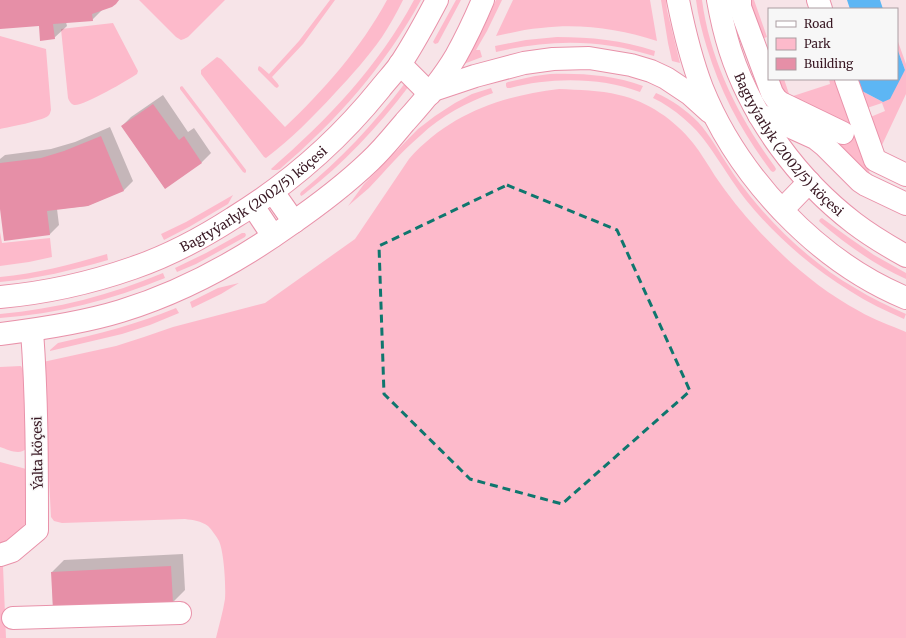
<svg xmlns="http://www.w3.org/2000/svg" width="906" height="638" viewBox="0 0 906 638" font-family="Merriweather,serif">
<rect width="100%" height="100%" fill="#f7e4e8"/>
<path fill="#fdbacb" d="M139,0H225L188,37L184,39L181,40L176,37Z
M330,0H335L303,44L272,77L278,84L279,86L277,88L275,87L258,70V68L259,66L261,67L269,74L299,41Z
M387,0H403C397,12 390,25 382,37C368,57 351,76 335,93C313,117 291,139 266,158L264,157L201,74V70L217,57L221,59L285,127C324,90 361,48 387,0Z
M414,0H421C384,67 338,119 280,169L277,170H272L271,169C328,119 378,67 414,0Z
M456,0H461L438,43L435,44L433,42L434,40Z
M496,0H502L487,31L476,50H480L482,57L461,65L483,29Z
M513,0H650L657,41C620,29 580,23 541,28C526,29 511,33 496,36Z
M661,0H666L667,10L680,63L672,61L668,43Z
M696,0H702C710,61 739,118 775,167L776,169L775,171L773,172L771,171C742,132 721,94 707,48C702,32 698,16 696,0Z
M748,0H754L767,37L758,40Z
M113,23L138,71L137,74C128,80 82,107 74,105C71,104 69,101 68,98L61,29Z
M0,36L46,49L51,110C50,113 50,114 48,116C41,121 10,127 0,129Z
M557,37C591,37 622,40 655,51L654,56C600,39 551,39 496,52L495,46L526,40Z
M897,39L906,64V94L882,145L878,146L868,118L885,111L882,103L867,108H865L868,107L862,91L883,102L905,70L897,48Z
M550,74C581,73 613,75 643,86L640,92C601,77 550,77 510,88H507L506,86V83L508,82L535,76Z
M773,79H784L790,97L830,84L829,79H837L871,177L833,139L844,145L851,129L786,98Z
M405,83L409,86C378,127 343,164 303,195L301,196L300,194L301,192C340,160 374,124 405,83Z
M182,86L183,87L246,170V172L245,173L243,172L180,89V87Z
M491,88L493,93C467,102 441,116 421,135C402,151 386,170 369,188C362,194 355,200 348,206L364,184L418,129L435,116L455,103L472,94Z
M559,89C579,90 599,90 619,95C647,101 675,120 693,143C701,153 708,165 715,176C728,195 742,213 758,230C788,262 820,290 859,311C874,320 890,325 906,332V638H216C219,625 223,612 225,599C226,586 224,552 219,541C216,536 212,530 208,526C201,521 193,520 185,519L62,523L54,521L51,517L43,362L116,346L144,337L173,327L265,303L355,239L409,159C449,114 501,96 559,89Z
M656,93C671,99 686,110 698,122C710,135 719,152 729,167C735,177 743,187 750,196C779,232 815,265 855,288C871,298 888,306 906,314L904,319C886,311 867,302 850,291C811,267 775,236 746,200C732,182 721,163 708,145C695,126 674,108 653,98Z
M233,195L228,204L189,227L164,240L161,234L186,222Z
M822,218L848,237L874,255L906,273V279C875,265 847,245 821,223L819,221L820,219Z
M0,232L2,243L50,238L52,257L29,262L0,266Z
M242,233H245L246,235L245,237L196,264L177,272L175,268L206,253Z
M107,254L108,260C73,270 37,279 0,282V277C36,274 72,264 107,254Z
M163,273L165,278C112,300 56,314 0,318V314C56,309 111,295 163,273Z
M239,283L221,294L192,308L190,302L218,288Z
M176,308L179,313L150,325L122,334L50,351V350L58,343C99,334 137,324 176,308Z
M21,366L23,370L24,377L27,448C20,456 9,450 0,447V367Z
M0,462L30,470L27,521L20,531L0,548Z
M0,561H2L3,566L6,638H0Z"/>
<path fill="#5db6f4" d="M847,0H880L883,9H850Z
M897,48L905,70L890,99L883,102L862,91L858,79H897Z"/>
<path fill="#0003" d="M0,0H119L103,9L92,20L66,22L67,26L54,38L40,25L0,28Z
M163,95L188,132L194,128L211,153L202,162L165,188L122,126L131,117Z
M110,127L133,181L124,190L87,206L57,209L59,225L50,234L5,240L0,201V159L5,155L51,149L75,142Z
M183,554L185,590L173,602L53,608L52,572L64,560Z"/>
<path fill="#e68fa7" d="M0,0H119L116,4L112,7L92,14L93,21L53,24L55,39L40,41L39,26L0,29Z
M153,104L179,140L184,136L202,163L165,189L121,126Z
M101,136L124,191L88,206L47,211L50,235L4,241L0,209V163L41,158L64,151Z
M171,566L173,603L53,609L51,572Z"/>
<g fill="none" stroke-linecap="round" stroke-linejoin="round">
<defs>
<g id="minor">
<path d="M678,0C684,30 691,59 702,88C738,177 817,261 906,298"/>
<path id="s1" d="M718,0C721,17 725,34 730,50C752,118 798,180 854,223C871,236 888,246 906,256"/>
<path d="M740,0V7L772,93L776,99L781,103L843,133"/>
<path d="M818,0L821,9"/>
<path d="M400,64L430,94"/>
<path d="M846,79L875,160L906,175"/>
<path d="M433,90L475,76L524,63L553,59L589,58L631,65L651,71L666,78L690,94L710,112"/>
<path d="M759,115L782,123L815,138L825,146L860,181L866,185L906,204"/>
<path d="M273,192L294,222"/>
<path d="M253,206L273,236"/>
<path d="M782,210L809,182"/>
<path id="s2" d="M0,297C45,293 90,283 133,268C168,256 202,238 233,218C290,183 338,141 380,89C387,80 395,72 401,63C414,43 426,21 437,0"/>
<path d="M0,334C41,329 82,323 121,311C183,292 236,263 288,226C317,206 345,185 370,161C383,149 394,135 405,122C424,101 442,80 456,56C466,38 475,19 483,0"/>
<path d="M0,555L12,551L37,530C37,464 37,397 32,331"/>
<path d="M13,618L180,613"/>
</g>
</defs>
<use href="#minor" stroke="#e992aa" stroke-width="24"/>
<use href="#minor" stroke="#fff" stroke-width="22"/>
</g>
<path fill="none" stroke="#0f766e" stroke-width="3" stroke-dasharray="8 5" stroke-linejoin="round" d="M507,185L617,230L690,391L562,504L470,479L384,394L379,246Z"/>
<g text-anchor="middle" stroke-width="3" stroke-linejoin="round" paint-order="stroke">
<g font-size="13" fill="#381722" stroke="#f7f7f7">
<text dy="5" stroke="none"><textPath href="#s1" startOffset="164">Bagtyýarlyk (2002/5) köçesi</textPath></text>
<text dy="5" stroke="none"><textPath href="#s2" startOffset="276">Bagtyýarlyk (2002/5) köçesi</textPath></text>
<text transform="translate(37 453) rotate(-91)" y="5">Ýalta köçesi</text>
</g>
</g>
<rect x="768" y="8" width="130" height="72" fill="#f7f7f7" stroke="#ab9da2"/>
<rect x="776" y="21" width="20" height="6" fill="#ffffff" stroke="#ab9da2"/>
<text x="804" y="28" font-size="12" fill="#381722">Road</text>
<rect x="776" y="38" width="20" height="12" fill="#fdbacb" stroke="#ab9da2"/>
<text x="804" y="48" font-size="12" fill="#381722">Park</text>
<rect x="776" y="58" width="20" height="12" fill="#e68fa7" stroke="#ab9da2"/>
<text x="804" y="68" font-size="12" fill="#381722">Building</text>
</svg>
